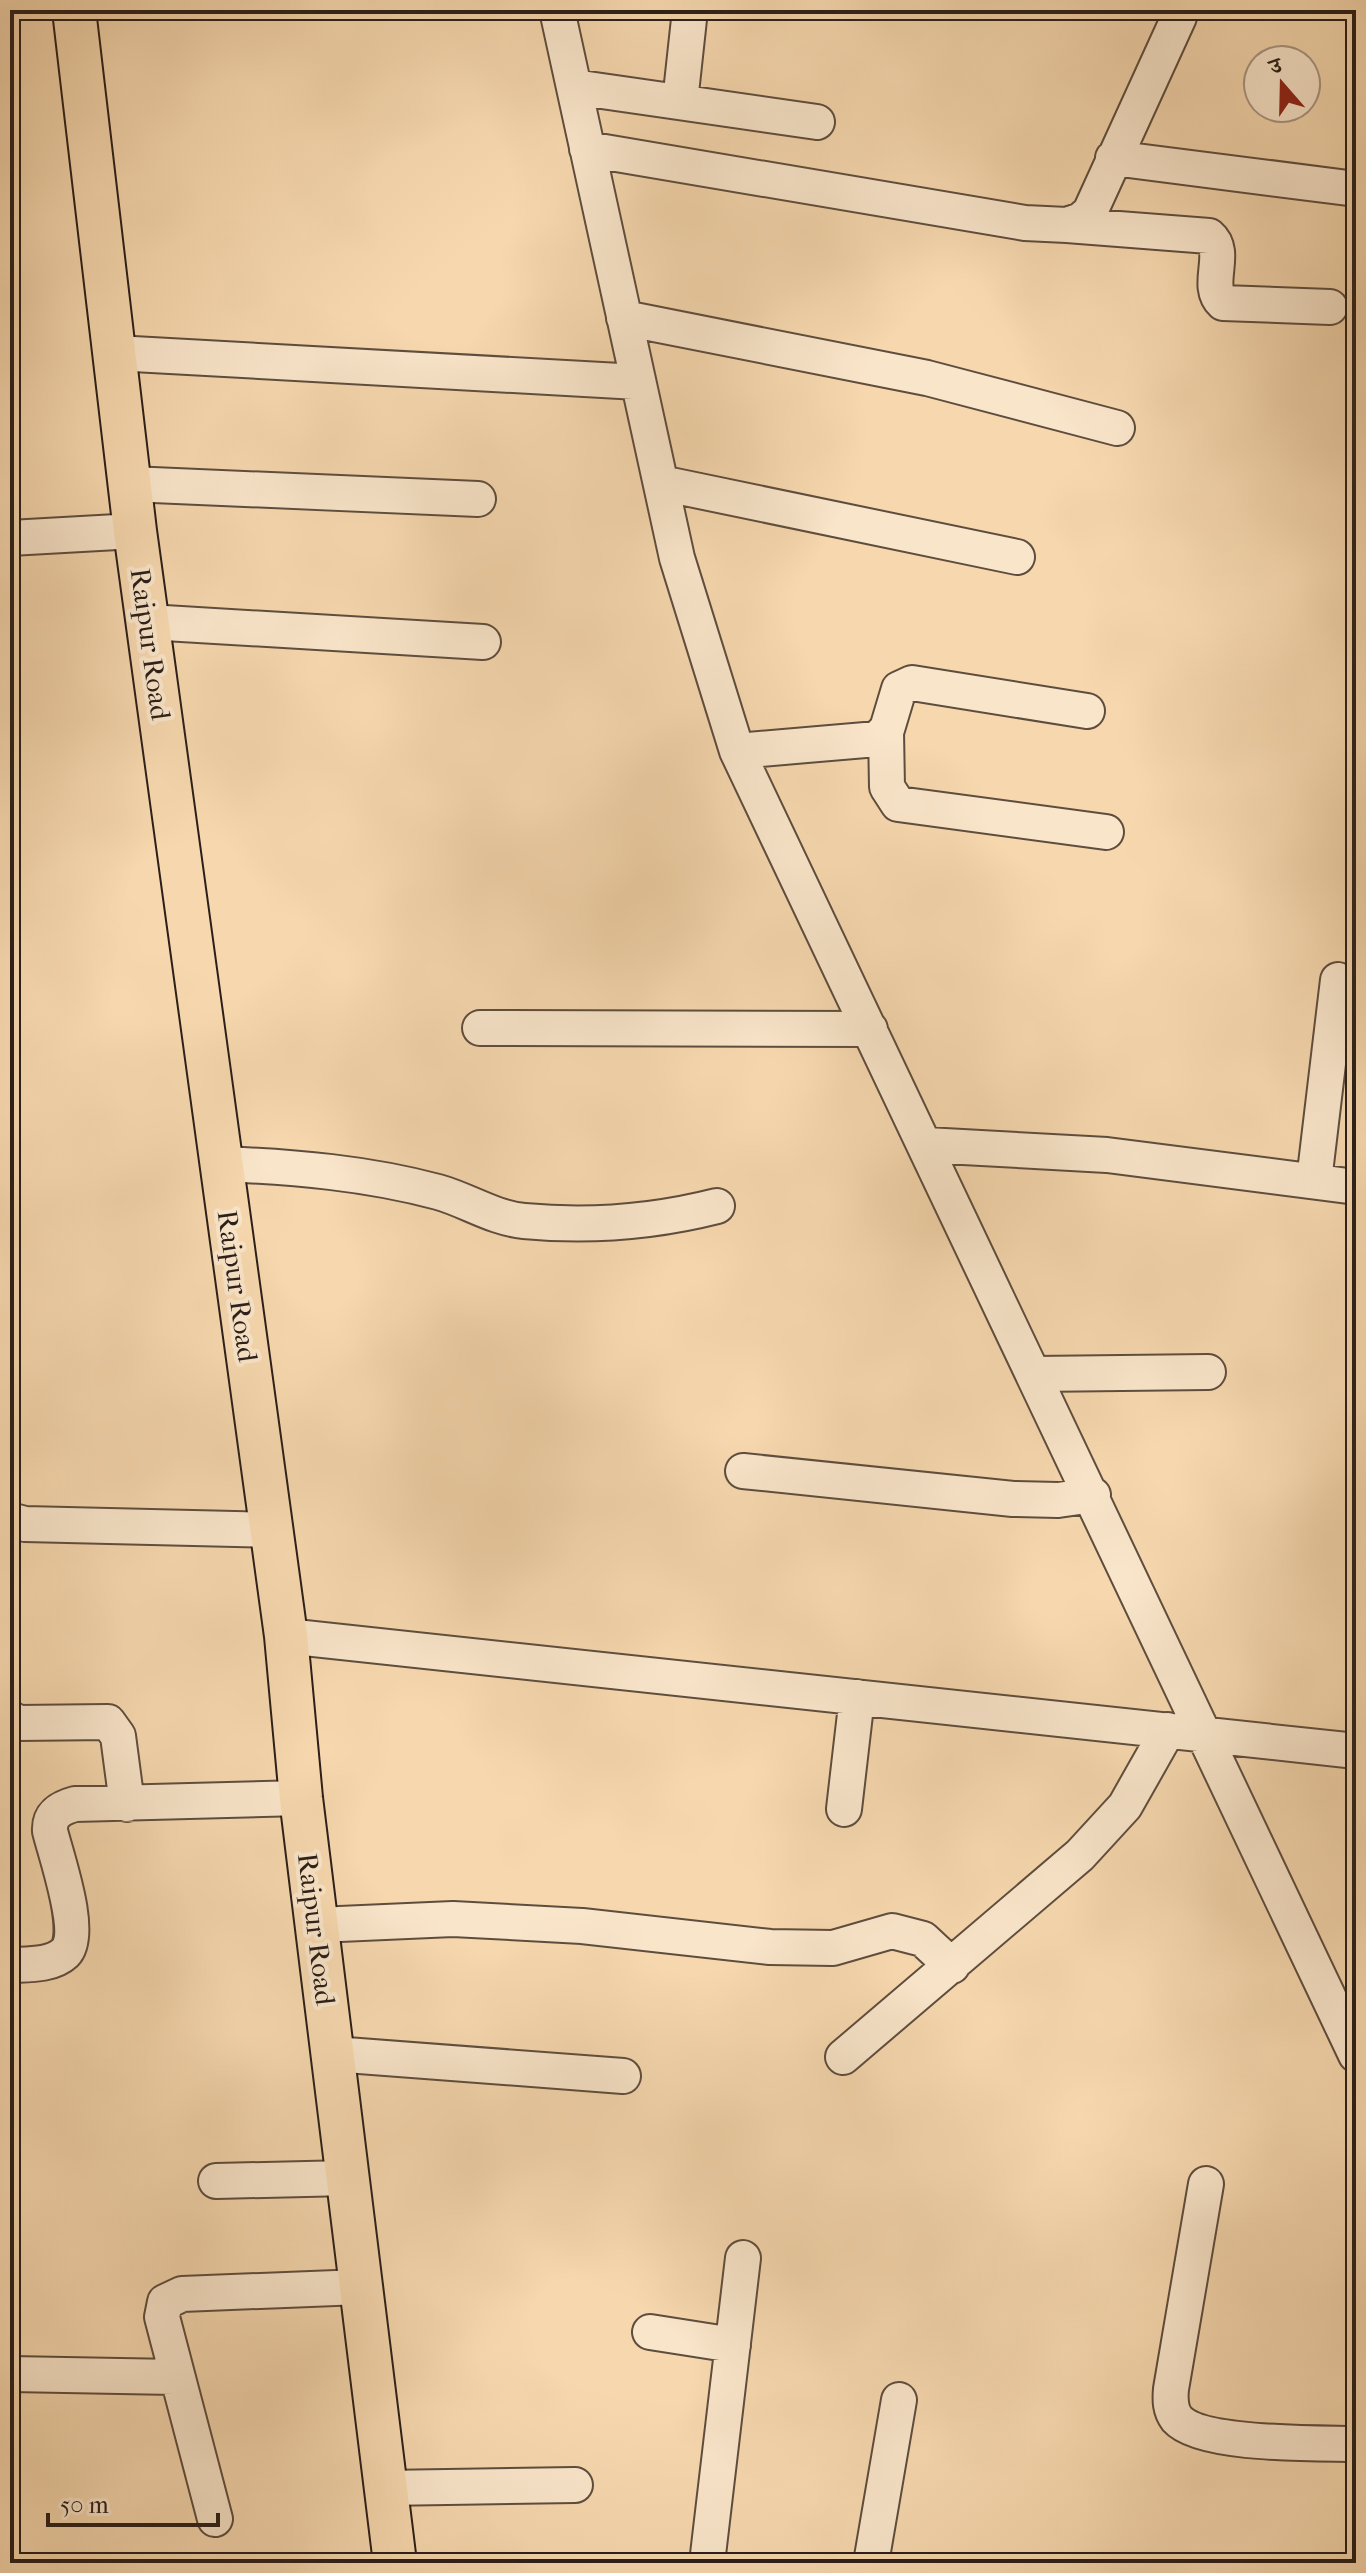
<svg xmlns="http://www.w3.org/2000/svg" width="1366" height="2573" viewBox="0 0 1366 2573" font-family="'IM FELL French Canon','Noto Serif Devanagari',serif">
<rect width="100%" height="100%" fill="#f6d7ae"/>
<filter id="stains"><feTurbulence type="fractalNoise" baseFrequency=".0025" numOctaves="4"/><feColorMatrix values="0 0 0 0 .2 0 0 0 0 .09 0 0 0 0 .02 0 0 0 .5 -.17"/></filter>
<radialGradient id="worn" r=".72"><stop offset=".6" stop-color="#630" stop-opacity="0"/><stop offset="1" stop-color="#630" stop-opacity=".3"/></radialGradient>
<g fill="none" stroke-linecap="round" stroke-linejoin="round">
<defs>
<path id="minor" d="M557,10L677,558L737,751L1356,2055
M574,87L817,122
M680,102L690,10
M587,149L1025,223L1067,225L1081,220L1090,212L1179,17
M1113,158L1356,189
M1067,225L1209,236C1229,253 1204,285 1223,303L1330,307
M624,318L927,378L1117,428
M115,353L638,382
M661,483L1017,557
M130,484L478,499
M10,538L135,531
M148,622L483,642
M886,732L887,787L898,804L1106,832
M737,751L877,739L887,729L899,689L912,683L1087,711
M480,1028L870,1029
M926,1145L1107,1155L1356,1187
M222,1164C295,1167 367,1173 438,1192C467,1200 493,1218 524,1221C588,1227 654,1222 717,1206
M1314,1181L1338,980
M1035,1374L1208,1372
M743,1471L1013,1499L1058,1500L1093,1495
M10,1520L25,1524L272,1530
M286,1636L1356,1751
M10,1718L18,1723L108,1722L118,1736L127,1804
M844,1809L857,1697
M317,1925L453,1919L582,1926L770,1947L833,1948L892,1931L923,1939L952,1966
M10,1965C27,1964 51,1966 65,1953C84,1934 56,1856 50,1831C49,1815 60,1808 75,1804L301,1798
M333,2054L623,2076
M843,2057L1080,1855L1125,1806L1168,1730
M216,2181L348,2178
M1206,2184L1171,2389C1170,2400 1170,2410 1177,2419C1201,2446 1318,2443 1356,2444
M650,2332L733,2345
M10,2374L175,2377
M384,2488L575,2485
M215,2519L162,2317L165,2302L182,2294L361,2287
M707,2563L743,2258
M871,2563L899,2400"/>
<path id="major" d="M74,10L135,531L286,1636L301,1798L395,2563"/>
</defs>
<use href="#minor" stroke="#5e4d3e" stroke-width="38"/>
<use href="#major" stroke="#2b1f19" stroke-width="46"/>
<use href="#minor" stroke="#f9e5ca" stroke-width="34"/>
<use href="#major" stroke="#f6d7ae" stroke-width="42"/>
</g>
<g text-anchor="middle" stroke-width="8" stroke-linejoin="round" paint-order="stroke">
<g font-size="28" fill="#2b1f19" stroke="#f9e5ca">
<text transform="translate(151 644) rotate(82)" y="10">Raipur Road</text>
<text transform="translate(238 1286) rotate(82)" y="10">Raipur Road</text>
<text transform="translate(317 1929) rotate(83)" y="10">Raipur Road</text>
</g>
</g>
<rect width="1366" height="2573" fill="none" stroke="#f6d7ae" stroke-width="40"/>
<rect x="12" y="12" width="1342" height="2549" fill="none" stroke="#2b1f19" stroke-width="4"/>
<rect x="20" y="20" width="1326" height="2533" fill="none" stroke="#2b1f19" stroke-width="2"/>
<g transform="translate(1282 84) rotate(340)"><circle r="38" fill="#f9e5ca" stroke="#a79683" stroke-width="2"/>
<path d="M0-6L14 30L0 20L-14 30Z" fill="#8f2418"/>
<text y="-12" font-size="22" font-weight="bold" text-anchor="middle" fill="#2b1f19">उ</text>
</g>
<path d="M48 2513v12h170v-12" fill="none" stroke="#2b1f19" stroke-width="4"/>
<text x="60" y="2513" font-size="24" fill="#2b1f19" stroke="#f9e5ca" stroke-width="6" paint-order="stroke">50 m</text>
<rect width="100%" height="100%" filter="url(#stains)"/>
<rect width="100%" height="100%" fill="url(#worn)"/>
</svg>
